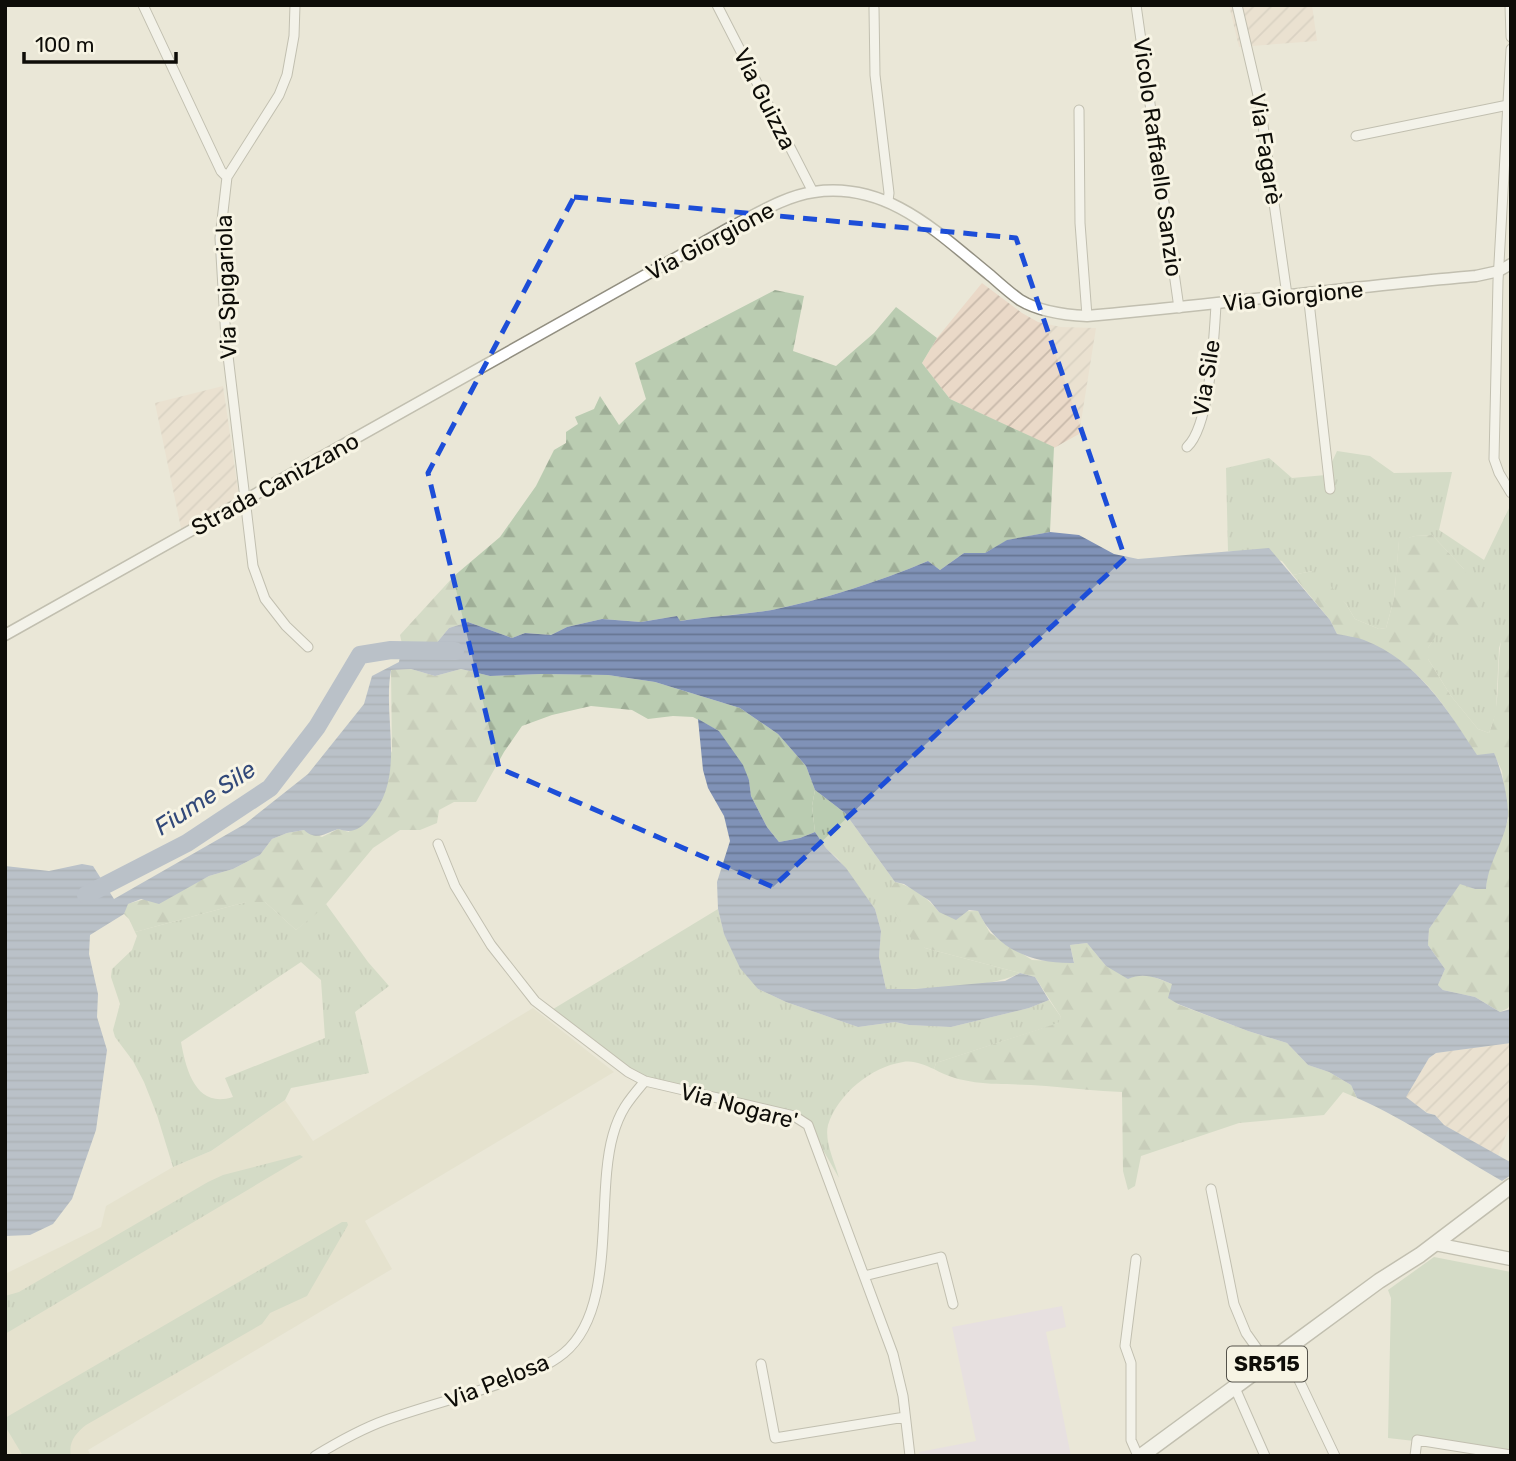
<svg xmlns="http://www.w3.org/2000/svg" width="1516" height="1461" viewBox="0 0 1516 1461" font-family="Rubik,sans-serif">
<defs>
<pattern id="industrial-furrows" width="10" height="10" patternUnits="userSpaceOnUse" patternTransform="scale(1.75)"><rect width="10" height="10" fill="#ead9c8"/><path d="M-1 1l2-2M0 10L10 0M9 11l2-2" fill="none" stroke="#c8b9aa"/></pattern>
<pattern id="grass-tufts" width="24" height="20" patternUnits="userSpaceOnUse" patternTransform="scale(1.75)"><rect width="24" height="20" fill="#baccb1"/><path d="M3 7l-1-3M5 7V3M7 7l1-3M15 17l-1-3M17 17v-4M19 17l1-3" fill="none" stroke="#9fae97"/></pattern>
<pattern id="forest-firs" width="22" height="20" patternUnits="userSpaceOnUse" patternTransform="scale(1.75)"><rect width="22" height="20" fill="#baccb1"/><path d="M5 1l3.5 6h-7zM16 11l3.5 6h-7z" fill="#9fae97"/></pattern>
<pattern id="water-rules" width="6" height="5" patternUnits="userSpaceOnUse" patternTransform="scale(1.75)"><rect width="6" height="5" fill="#8092b7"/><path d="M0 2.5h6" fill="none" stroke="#677693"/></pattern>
</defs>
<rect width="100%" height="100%" fill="#eae7d7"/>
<path fill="#e5d7ea" d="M1062,1306L1066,1327L1046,1332L1071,1456H920L919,1452L976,1441L952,1327Z"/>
<path fill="url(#industrial-furrows)" d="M1229,5H1312L1317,41L1239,47Z
M982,283L1022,313L1038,322L1061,327L1096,328L1079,434L1054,448L950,399L922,363L937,338Z
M223,386L239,497L224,509L182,533L155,403Z
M1511,1043V1122L1498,1156L1444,1125L1435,1115L1428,1113L1405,1097L1429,1058L1436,1053Z"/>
<path fill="#e0dbc4" d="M533,1008L614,1072L365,1221L392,1269L88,1450L91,1456H5V1274L101,1227L106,1206L173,1167L211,1151L285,1100L313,1141Z"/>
<path fill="url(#grass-tufts)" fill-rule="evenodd" d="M1337,451L1370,456L1394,473L1452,472L1439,530L1484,560L1511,504V611L1499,648L1496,713L1489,733L1478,729L1451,696L1428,659V648L1441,627H1463L1464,569L1432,535L1415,536L1399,541L1394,599L1386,628L1379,629L1355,619L1346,604L1312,571L1293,575L1282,561L1242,551H1228L1226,468L1269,458L1292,478L1326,475Z
M815,790L845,813L895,882L886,896L925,948L1020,973C988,989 923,989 886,989L879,957L881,931L875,909L838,859L826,848L815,832L812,806Z
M246,902H265L296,930L326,904L368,962L389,986L355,1012L369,1073L291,1088L285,1100L211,1151L173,1167L157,1115L144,1082L133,1061L115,1037L113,1030L120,1004L111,977L112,969L132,950L137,936L135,932ZM301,962L321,980L325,1038L225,1078L233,1097C196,1109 186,1070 181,1042Z
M718,909L724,934L758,989L786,1002L858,1027L895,1022L909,1025L951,1027L1029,1008L1049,1000L1061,1017L1059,1023L936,1063L934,1069C924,1065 914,1060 903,1062C871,1067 838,1094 828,1125C824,1141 835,1163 839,1178L810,1127L653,1085L550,1011Z
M300,1155L303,1157L5,1334V1296L19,1292L208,1182L223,1175Z
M342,1222H347L348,1225L307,1296L270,1313L262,1324L86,1425C76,1433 68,1442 71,1456H23L5,1426V1418Z"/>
<path fill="url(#forest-firs)" d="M775,290L804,296L793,351L836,366L874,333L896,307L937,338L922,363L950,399L1054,447L1050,532L1008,540L985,553H964L940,570L928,561C878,582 825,599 772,610C741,615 710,616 679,621L677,616L641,622L602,619L567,627L551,635L525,633L512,638L468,622L449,628L430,651L420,649L414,643L402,644L400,635L454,576L500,537L536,486L554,450L566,443V432L578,424L575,417L594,409L600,396L619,425L646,399L635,363Z
M1432,535L1464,569L1481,603L1476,624L1463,627L1441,628L1428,648V659L1451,696L1478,729L1489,733C1506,695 1490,649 1511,611V1002L1508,1008L1500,1012L1475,997L1443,990L1438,985L1445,969L1428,945L1429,929L1460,883L1475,889H1486L1487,871L1508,820L1502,771L1494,754L1477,756C1438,695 1413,651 1337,634L1330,620L1293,575L1312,571L1324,578L1346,604L1355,619L1379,629L1386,628L1394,599L1399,540L1415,536Z
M411,669L435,676L461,669L490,676L542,674L608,675L655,682L740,708L778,734L806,766L815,790L812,806L815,832L800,838L779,842L767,827L751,796L749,780L719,731L693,717L673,716L648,719L632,710L591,706L552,715L522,726L504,752L476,802H454L439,810L437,823L420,830H400L373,848L322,909L296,930L265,902H246L135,932L129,919L124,914L127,904L186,888L209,876L233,869L260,855L272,839L287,833L304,830L322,837L338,829L349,832L392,751L391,670Z
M895,882C912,886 928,898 939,912L978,911L990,933L1032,960L1074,962L1070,945L1087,943L1106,966L1136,975L1151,976L1172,984L1177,1004L1248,1031L1287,1043L1308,1065L1329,1072L1351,1085L1357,1098L1343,1092L1324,1115L1239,1123L1141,1156L1135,1186L1128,1190L1123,1171L1122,1092C1097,1091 1072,1088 1046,1086C1008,1082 969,1089 934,1069L936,1063L1058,1023L1061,1017L1035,977L925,948L910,937L885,896Z"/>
<path fill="#baccb1" d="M1434,1257L1511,1272V1452L1388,1438L1391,1298L1388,1290Z"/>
<path fill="url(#water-rules)" d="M1050,532L1079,535L1114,554L1138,559L1269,548L1330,620L1337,634C1346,636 1356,637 1364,640C1418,661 1447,709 1477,755L1494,753C1501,768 1511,806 1507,822C1502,846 1488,863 1486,889H1475L1460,884L1429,929L1428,945L1445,969L1438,985L1443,990L1475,997L1500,1012L1511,1009V1043L1436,1053L1429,1058L1406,1097L1427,1113L1435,1115L1444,1125L1510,1162L1511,1175L1502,1181C1454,1154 1408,1120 1357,1098L1351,1085L1329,1072L1308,1065L1287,1043L1248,1031L1178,1004L1168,998L1172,984C1157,978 1144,972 1128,979L1106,966L1087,943L1070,945L1074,963C1033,964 996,950 978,911L969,910L956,920L939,912L930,901L904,884L895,882L845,813L815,790L806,766L778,734L740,708L655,682L608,675L542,674L490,676L461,669L435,676L411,669L391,670C382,719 407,776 370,818C360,829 353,834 338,829C324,834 316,841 304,830L287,833L272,839L260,855L233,869L209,876L159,904L141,899L128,904L124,914L90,935L89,954L98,994L97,1017L107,1050L96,1130L72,1199L53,1224L30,1235L5,1236V866L49,871L82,864L93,866L114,899L245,824L308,774L364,704L372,676L399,662L402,644L414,643L420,649L430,651L449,628L468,622L512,638L525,633L551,635L567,627L602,619L641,622L677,616L680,621C710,616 742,615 772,610C825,599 878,582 928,561L940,570L964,553H985L1007,540Z
M698,719L719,731L743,765L749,780L751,796L767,827L779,842L800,838L815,832L826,848L846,868L875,909L881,931L879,957L886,989H915L1005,981L1020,973L1035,977L1049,1000L1029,1008L951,1027L909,1025L895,1022L858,1027L786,1002L758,989L740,968L724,934L718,909L717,882L730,841L724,816L708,788L703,770Z"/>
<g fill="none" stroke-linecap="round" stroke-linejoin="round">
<path stroke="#8092b7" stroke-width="18" d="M86,895L187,843L270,788L317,727L360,655L391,650L455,651"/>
<defs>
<path id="minor" d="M143,5L221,171L227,177
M295,5L294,36L287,75L279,95L227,177L220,238L226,339L253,566L265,599L286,626L308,647
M717,5L813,192
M1136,5L1179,308
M1237,5L1260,104L1287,295
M1510,5L1511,37
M874,8L875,75L889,193L888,201
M1511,49L1498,281L1494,459L1499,473L1511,493
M1079,110L1080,223L1087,316
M1356,136L1508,105
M1308,293L1330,489
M1187,447C1210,426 1214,337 1216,305
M438,844L455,886L491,945L535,1001L628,1072L645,1081L794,1116L808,1125L893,1354L903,1396L910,1456
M1211,1189L1234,1304L1246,1333L1268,1364
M1136,1259L1125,1346L1131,1363V1440L1138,1456
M864,1276L941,1257L953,1304
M1284,1352L1289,1359L1335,1456
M761,1364L775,1438L905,1417
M1235,1388L1265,1456
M315,1456C338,1442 361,1429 386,1420C428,1405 471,1395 512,1379C531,1372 548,1366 564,1353C618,1308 595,1198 613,1135C620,1110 629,1100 645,1081
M1415,1456L1417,1440L1511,1455"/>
<path id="tertiary" d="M5,635L731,227C757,214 785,196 814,192C888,181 939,234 991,276C1000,284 1010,293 1020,300C1040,312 1064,315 1087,316C1217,305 1346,287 1476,276L1499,271L1511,264"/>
<path id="secondary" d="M1435,1244L1511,1259"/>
<path id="primary" d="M1141,1456L1379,1281L1420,1255L1511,1186"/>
</defs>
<use href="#minor" stroke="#928f81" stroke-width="11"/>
<use href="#tertiary" stroke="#928f81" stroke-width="13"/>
<use href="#secondary" stroke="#928f81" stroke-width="15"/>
<use href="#primary" stroke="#928f81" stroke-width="17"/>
<use href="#minor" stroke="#fff" stroke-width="9"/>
<use href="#tertiary" stroke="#fff" stroke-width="10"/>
<use href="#secondary" stroke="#fff" stroke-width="12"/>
<use href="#primary" stroke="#fff" stroke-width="14"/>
</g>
<path d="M0 0H1516V1461H0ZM574,197L1016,238L1125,558L773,887L499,768L428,473Z" fill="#eae7d7" fill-opacity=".55" fill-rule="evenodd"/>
<path fill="none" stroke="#1d4ed8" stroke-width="5" stroke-dasharray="14 9" stroke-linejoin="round" d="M574,197L1016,238L1125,558L773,887L499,768L428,473Z"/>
<g text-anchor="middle" stroke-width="6" stroke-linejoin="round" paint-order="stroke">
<rect fill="#f7f4e4" stroke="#54524a" stroke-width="2" x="1227" y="1346.5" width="80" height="35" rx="5"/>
<g font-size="21" font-weight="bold" fill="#0e0d08">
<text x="1267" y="1371">SR515</text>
</g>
<g font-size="23" fill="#0e0d08" stroke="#f7f4e4">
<text transform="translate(765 99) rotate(63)" y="8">Via Guizza</text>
<text transform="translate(1266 149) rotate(81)" y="8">Via Fagarè</text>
<text transform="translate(1158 157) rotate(82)" y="8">Vicolo Raffaello Sanzio</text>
<text transform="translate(710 241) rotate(-28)" y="8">Via Giorgione</text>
<text transform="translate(226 287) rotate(-92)" y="8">Via Spigariola</text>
<text transform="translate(1293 296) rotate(-6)" y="8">Via Giorgione</text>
<text transform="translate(1206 378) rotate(-81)" y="8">Via Sile</text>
<text transform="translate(275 484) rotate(-29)" y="8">Strada Canizzano</text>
<text transform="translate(739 1106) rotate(15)" y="8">Via Nogare'</text>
<text transform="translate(497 1381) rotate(-22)" y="8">Via Pelosa</text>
</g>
<g font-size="24" font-style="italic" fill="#314879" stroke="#f7f4e4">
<text transform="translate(205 798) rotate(-33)" y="8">Fiume Sile</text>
</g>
</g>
<rect width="1516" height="1461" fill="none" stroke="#0e0d08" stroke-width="14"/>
<path d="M24 52v10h152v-10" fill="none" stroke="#0e0d08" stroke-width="3.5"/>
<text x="35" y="52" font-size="21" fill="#0e0d08" stroke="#f7f4e4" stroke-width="5" paint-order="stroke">100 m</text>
</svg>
